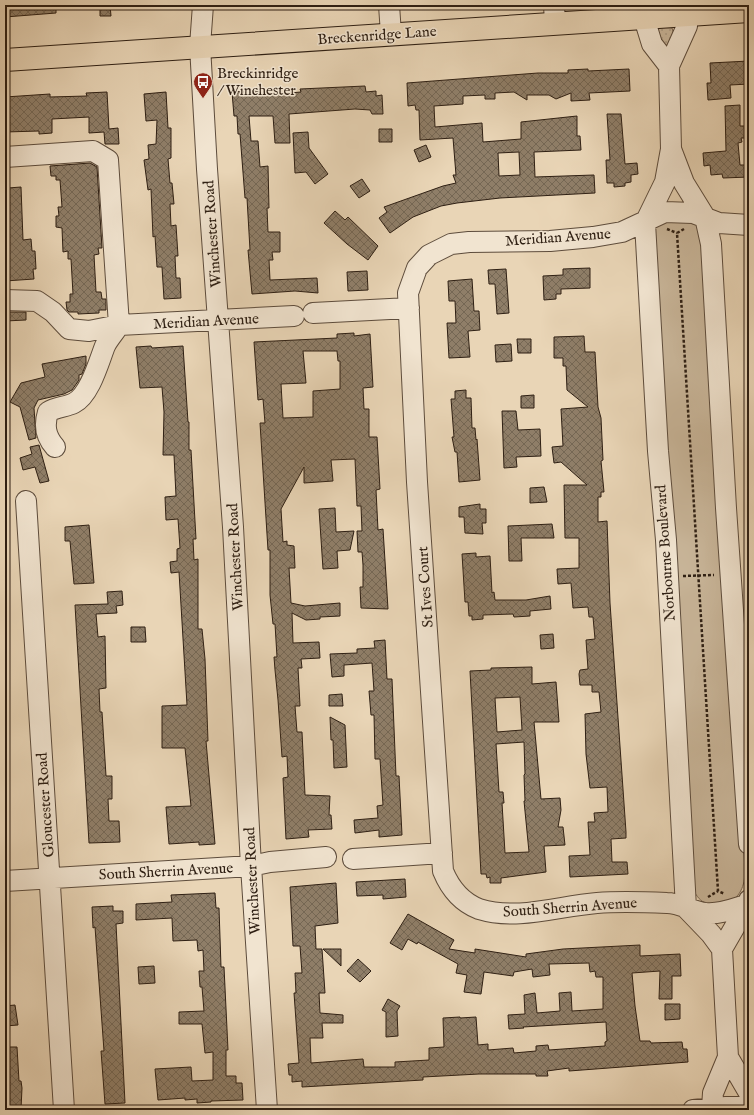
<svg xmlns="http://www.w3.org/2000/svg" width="754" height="1115" viewBox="0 0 754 1115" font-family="'IM FELL English',serif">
<defs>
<pattern id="grass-dots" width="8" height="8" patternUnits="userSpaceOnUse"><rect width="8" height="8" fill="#c9b69a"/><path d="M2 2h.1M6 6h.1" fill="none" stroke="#ad9c84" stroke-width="1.8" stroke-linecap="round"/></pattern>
<pattern id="building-cross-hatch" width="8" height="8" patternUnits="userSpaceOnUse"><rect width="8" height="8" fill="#8f7e68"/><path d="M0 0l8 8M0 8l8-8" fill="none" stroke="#756754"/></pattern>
</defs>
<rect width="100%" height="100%" fill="#e9d5b6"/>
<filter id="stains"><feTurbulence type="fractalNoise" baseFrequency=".005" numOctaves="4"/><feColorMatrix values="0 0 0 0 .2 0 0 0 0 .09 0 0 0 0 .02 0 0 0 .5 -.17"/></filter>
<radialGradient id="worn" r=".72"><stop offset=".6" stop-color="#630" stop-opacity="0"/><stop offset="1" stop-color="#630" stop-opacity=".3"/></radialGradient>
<path fill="url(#grass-dots)" stroke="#7c6a56" d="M659,27L672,28L674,35L668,50L656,33Z"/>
<path fill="#c9b69a" stroke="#7c6a56" d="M669,218L698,224L707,271L745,869C745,888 740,896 725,907C709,904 701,906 693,889L653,230L659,223Z"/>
<path fill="url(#building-cross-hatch)" stroke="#2e1f13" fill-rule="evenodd" d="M5,5H56V13L5,17Z
M100,5H110L111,16H100Z
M749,61V84L730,85L731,98L708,100L707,83H711L710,63Z
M588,69V71L629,69L630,91L589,93L590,100L571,101V93L556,99L549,95H527V100L514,92L495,93V99H485V95L463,96V104L434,106L435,127L482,123L483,142L521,139V122L577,116V136H580L581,150L534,152L535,177L594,175L595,193L500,198L457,203L441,206L413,217L390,233L379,218L387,212L384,207L443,186L456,183L453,175H456L453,138L420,140L419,110H416L415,105L408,106L407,83L538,73H568V70ZM519,152L520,175L499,176L498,153Z
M365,86L366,92L376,91V96L382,95L383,114H372L370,110L355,109L289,114L290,143H275L273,116H249L251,141H258L260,167L268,166L269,208H267L268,232H280V252H272L273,260H269L270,280L317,278L318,293L295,291L252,294L248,250H250L247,198H245L240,134H238L237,116H234L232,92L254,91L268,93V91L278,90V94L301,92L300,89Z
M107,92L109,129L118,128L119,144H105L104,132L89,133V117L52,119V133L39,134V131L5,132V97L50,94V97L87,96L86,93Z
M166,92L168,128H171V158L168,159L170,183H172L174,204H170L171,226L176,225L178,256H175L176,278H180L181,298L164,299L162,267H157L155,236L153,237L151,189L148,190L144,160L149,159L148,145L156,144L157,120L146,121L144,94Z
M740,105V126H749V138H741L742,142L738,143L740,165H749V177L723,178L722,174L711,175L710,165L704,166L703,153L726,151L725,106Z
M607,114H621L625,164L637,163L638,174L631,175V182L625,183V186L614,187V183H607L606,160H610Z
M379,129H392V142H379Z
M308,132L309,148L328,174L315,184L306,172L295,173L293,133Z
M426,145L431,157L419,162L414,150Z
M90,163L97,167L102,248H98L99,254L94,255L96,292H101L102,299H106V310H99V313L78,314V312H69L67,310L66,302H70V294H73L71,259H68V251L63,252L62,228L56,227V216H59L58,207H62L60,180H56V176H51L50,166Z
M362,179L370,191L359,198L350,186Z
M21,187L23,240L31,239L32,251H35L36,269H33L34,279L5,281V192H8V188Z
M335,211L345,220L348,217L378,246L368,260L347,244L324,223Z
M590,268V288L561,289V294H556V299L544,300L543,276L563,275V269Z
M506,269L509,313L497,314L495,284H489L488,270Z
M367,271L368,290L348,291L347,272Z
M472,279L474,311H479L480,330L468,331L470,357L449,358L447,323H456L455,301H449L448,281Z
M5,312H26V320L5,321Z
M354,333V336L370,334L373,387L363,388L364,409H369V437H377L380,489L376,490L378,530L383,529L388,609L361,608L360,587H363V565L362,552H358L357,531H362L361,506H357L355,459L331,460L333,481L304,483V467L281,509L283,542L287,541V545L294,546L295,568H289L291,603L305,606L340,603V616L320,617V619L306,620L292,613L293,643L319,642L320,658L301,659L302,668H298L300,706H295L297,732H302L305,795L330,796L329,815H331L332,829L308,830L309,837L286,839L283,778L288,777L287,756L282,757L278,700L275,670L274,657H277L275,624H273L270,595V550H268L260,423H265L263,399L258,400L254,342L337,338V334ZM303,351H337L338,361H340V389L313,391V417L283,418L281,384L306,383Z
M584,336L585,352H595L598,407L601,418L603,460L601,461L604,492H601V497H598V522L607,521L610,603L626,832V838L611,839L612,862H627L628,874L570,877L569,856L590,855L588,822H595L594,813L608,812L607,787L590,788L586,754L585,714L601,712L599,692H592V685H580L579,674L580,670L588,669L586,640L595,639L593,617H589L588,607L573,608L571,583L558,584L557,569L579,568V538H565L564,485H587L561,462L554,463L552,447L563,446L561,409L588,407L567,390L566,366H563V358H554V337Z
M517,339H531V353H518Z
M511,344L512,361L496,362L495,345Z
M151,346L152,348L183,346L188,422H189V450H191L196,539H193L194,560L198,559V629H202L205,659L208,741H206L215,844L199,845V842L169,844L166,807L191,806L185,748H162V706L187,705L179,572L171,573L170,562L177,561V549L180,548L178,519L166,520L165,497L176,496L174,455H163L164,412L162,387L140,388L136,347Z
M86,356V364L82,374L79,375V380L72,390L64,394L38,400L34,408L36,438L29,440L20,407L10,402L21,383L45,377L42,364Z
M466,390V398H471L472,428H475L476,440L477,439L480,480L459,482L457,452H455L452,437H454L451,399H455V391Z
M534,395V408H521V396Z
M502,411H516L518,430L540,429L541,456L516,457L517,467L504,468Z
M39,445L49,481L40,483L35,467L23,470L20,458L32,454L30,447Z
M544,487L547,502L530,503V488Z
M480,504V509H486V523H482L483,534L465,533L464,517H459V507Z
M335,508L336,532L354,531L350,550L337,551L338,568L323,569L319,509Z
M552,524L554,538H521L522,561H509L508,526Z
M89,525L94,583L74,584L70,541H65V527Z
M476,553V557L490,556L492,593L494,592L495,600H526L550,596L551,609L530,611V616L514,617L513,614L483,615V619L472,620V616H469L468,602H465L462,554Z
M122,591L123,605L116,606L117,613L96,614L98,637L105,636L106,688L99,689L100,712H102L106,776H112V799H108L109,821H119L120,842L89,843L75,605L108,604L107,592Z
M131,627H145L146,642H131Z
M553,634L554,648L541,649L540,635Z
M385,640L387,679H392L396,776H399L402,835L379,837V830L355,833L354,820L378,818L377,806L383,805L380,759H375L374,715H371L369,691H374L372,663L344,665V676L332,677L330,654L357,653V649L375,648L374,641Z
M532,667V684L556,682L559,722H534L541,799L560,798L561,810L558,827H563L565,845L544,846L546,872L501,878V883H490V877L487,878L486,874H481L470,671L491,670V668ZM520,697L522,730L497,732L495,698ZM524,742L525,774L524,775L525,801H524L529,852L505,853L502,803H504L503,792H499L496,744Z
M342,694L343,706H329V695Z
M330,717L345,725L347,767L334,768L333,740H331Z
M405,879L406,897L383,899V895L357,896L356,882Z
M336,883L338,923L315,926L316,949H322L325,993H319L320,1013L343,1015V1023H322L323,1038H310L311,1063L363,1059L364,1067H395V1062L429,1060V1048L444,1047L443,1018L460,1017V1018L476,1017L478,1045L488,1044V1050L513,1048L514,1053L536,1051V1046L548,1045L549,1050L605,1046V1042L607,1041L606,1022L523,1027L524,1028L509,1029L508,1015L525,1014L524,995L535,993L537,1013L560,1011L559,993L571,992L572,1011L603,1009V977H596L595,971L590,972L589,963L549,964L550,975L533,977L532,969L514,972L513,976L484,972L481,994L464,992L467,975L456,973L458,964L418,942L417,944L408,939L402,950L390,943L408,914L454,940L449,949L475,953V949L526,957V954L563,949L640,945V956L680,954L681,976H672V999H659L660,971L632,973L635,1006L640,1041H650L651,1043L682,1042L683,1049H687L688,1062L569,1071V1068L547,1071L548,1076H536V1074H479L423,1077V1080L302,1087V1081L292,1082V1075H289L288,1064L299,1063L294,993H296L295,973H302L300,946H293L290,887Z
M215,893L216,908H219L221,967H224L228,1050H226V1076H236V1083H242L243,1100L211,1101V1102L197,1103V1099L185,1100V1098L158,1100L155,1069L191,1067L192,1081L213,1080V1052L205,1053L202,1024H179V1012L204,1011L202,987H200L199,971H204L203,950L198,951L197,940L173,941L172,918L136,920V904L172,902L171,895Z
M113,906V911H123V923L116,924L125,1103L105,1104L101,1051H104L95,927L93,928L92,907Z
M323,949H341V966Z
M358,959L371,971L360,982L347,971Z
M154,966L155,983L139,984L138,967Z
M388,999L400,1006L397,1011L398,1036L386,1037V1012L382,1010Z
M665,1004H680V1019L665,1020Z
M15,1005L18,1025L5,1026V1006Z
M5,1047H17L19,1081H21L22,1088L21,1109L8,1110V1102L5,1103Z"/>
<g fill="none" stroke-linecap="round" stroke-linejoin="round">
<defs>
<path id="minor" d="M203,5L200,46L207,169L233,527L251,866L267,1110
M389,5L391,34
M554,5L555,23
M687,15V26L669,66L671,149L665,182L645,223L658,451L666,540L686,908L711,934L722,949
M644,18L652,44L669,66
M671,149L684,183L705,217L711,244L726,508L749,844
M5,157L93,151L108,160L119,325C115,332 108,339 105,346C99,361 90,395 74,403C66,407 56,407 48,412C44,425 45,436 55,447
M749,225L719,223L693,213L665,212L622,232L593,237L550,241L469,242L451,244L429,255L417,268L408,293L417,482L443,871C450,888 461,902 479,909C518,921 558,906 597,903C620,901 644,902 667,903C679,903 692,911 705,913C719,915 736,908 749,904
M5,300L37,301L53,312L69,329L89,331L119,325L294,316
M313,313L409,308
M26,501L64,1110
M353,859L442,853
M5,881L251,866L270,862L326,857
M728,1057L749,1093
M712,1108L713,1093L728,1057L722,949L748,904L749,900
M693,1110L726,1107H749"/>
<path id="major" d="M5,60L749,11"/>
</defs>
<use href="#minor" stroke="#5d4c3c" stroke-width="22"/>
<use href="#major" stroke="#2e1f13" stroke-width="24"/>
<path stroke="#2e1f13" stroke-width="2.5" stroke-dasharray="3 2" stroke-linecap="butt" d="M667,229L677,233
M684,229L677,233L718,891L725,894
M683,576L714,575
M708,897L718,891"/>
<use href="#minor" stroke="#f1e4d0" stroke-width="20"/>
<use href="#major" stroke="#e9d5b6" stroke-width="22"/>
</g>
<defs>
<symbol id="bus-pin" viewBox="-11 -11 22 30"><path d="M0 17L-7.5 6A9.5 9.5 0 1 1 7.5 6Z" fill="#8f2418" stroke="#f1e4d0"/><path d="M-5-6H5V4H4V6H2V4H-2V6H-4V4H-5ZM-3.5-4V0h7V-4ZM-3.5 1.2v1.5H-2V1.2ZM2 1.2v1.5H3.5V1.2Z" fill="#fff"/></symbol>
</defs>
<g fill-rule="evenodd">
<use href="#bus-pin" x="192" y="71" width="22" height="30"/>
</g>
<g text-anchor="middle" stroke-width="3" stroke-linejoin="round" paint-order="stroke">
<g font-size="15" fill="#2e1f13" stroke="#f1e4d0">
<text transform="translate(377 35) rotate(-4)" y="5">Breckenridge Lane</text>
<text transform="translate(212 234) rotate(-94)" y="5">Winchester Road</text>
<text transform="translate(558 237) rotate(-4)" y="5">Meridian Avenue</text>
<text transform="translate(206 321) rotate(-3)" y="5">Meridian Avenue</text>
<text transform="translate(665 553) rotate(-94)" y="5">Norbourne Boulevard</text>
<text transform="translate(235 557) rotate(-93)" y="5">Winchester Road</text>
<text transform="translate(425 587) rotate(-94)" y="5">St Ives Court</text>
<text transform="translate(45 805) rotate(-94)" y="5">Gloucester Road</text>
<text transform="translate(166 871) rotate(-3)" y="5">South Sherrin Avenue</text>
<text transform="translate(252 881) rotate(-93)" y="5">Winchester Road</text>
<text transform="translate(570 907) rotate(-4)" y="5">South Sherrin Avenue</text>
</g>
<g font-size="15" fill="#2e1f13" stroke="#f1e4d0" text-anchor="start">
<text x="217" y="78">Breckinridge<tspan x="217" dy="17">/ Winchester</tspan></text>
</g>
</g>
<rect width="754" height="1115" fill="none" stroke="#e9d5b6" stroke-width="20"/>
<rect x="6" y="6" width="742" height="1103" fill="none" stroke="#2e1f13" stroke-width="2"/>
<rect x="10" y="10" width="734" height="1095" fill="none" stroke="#2e1f13"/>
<rect width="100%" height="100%" filter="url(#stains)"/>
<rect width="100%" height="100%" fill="url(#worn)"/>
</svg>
